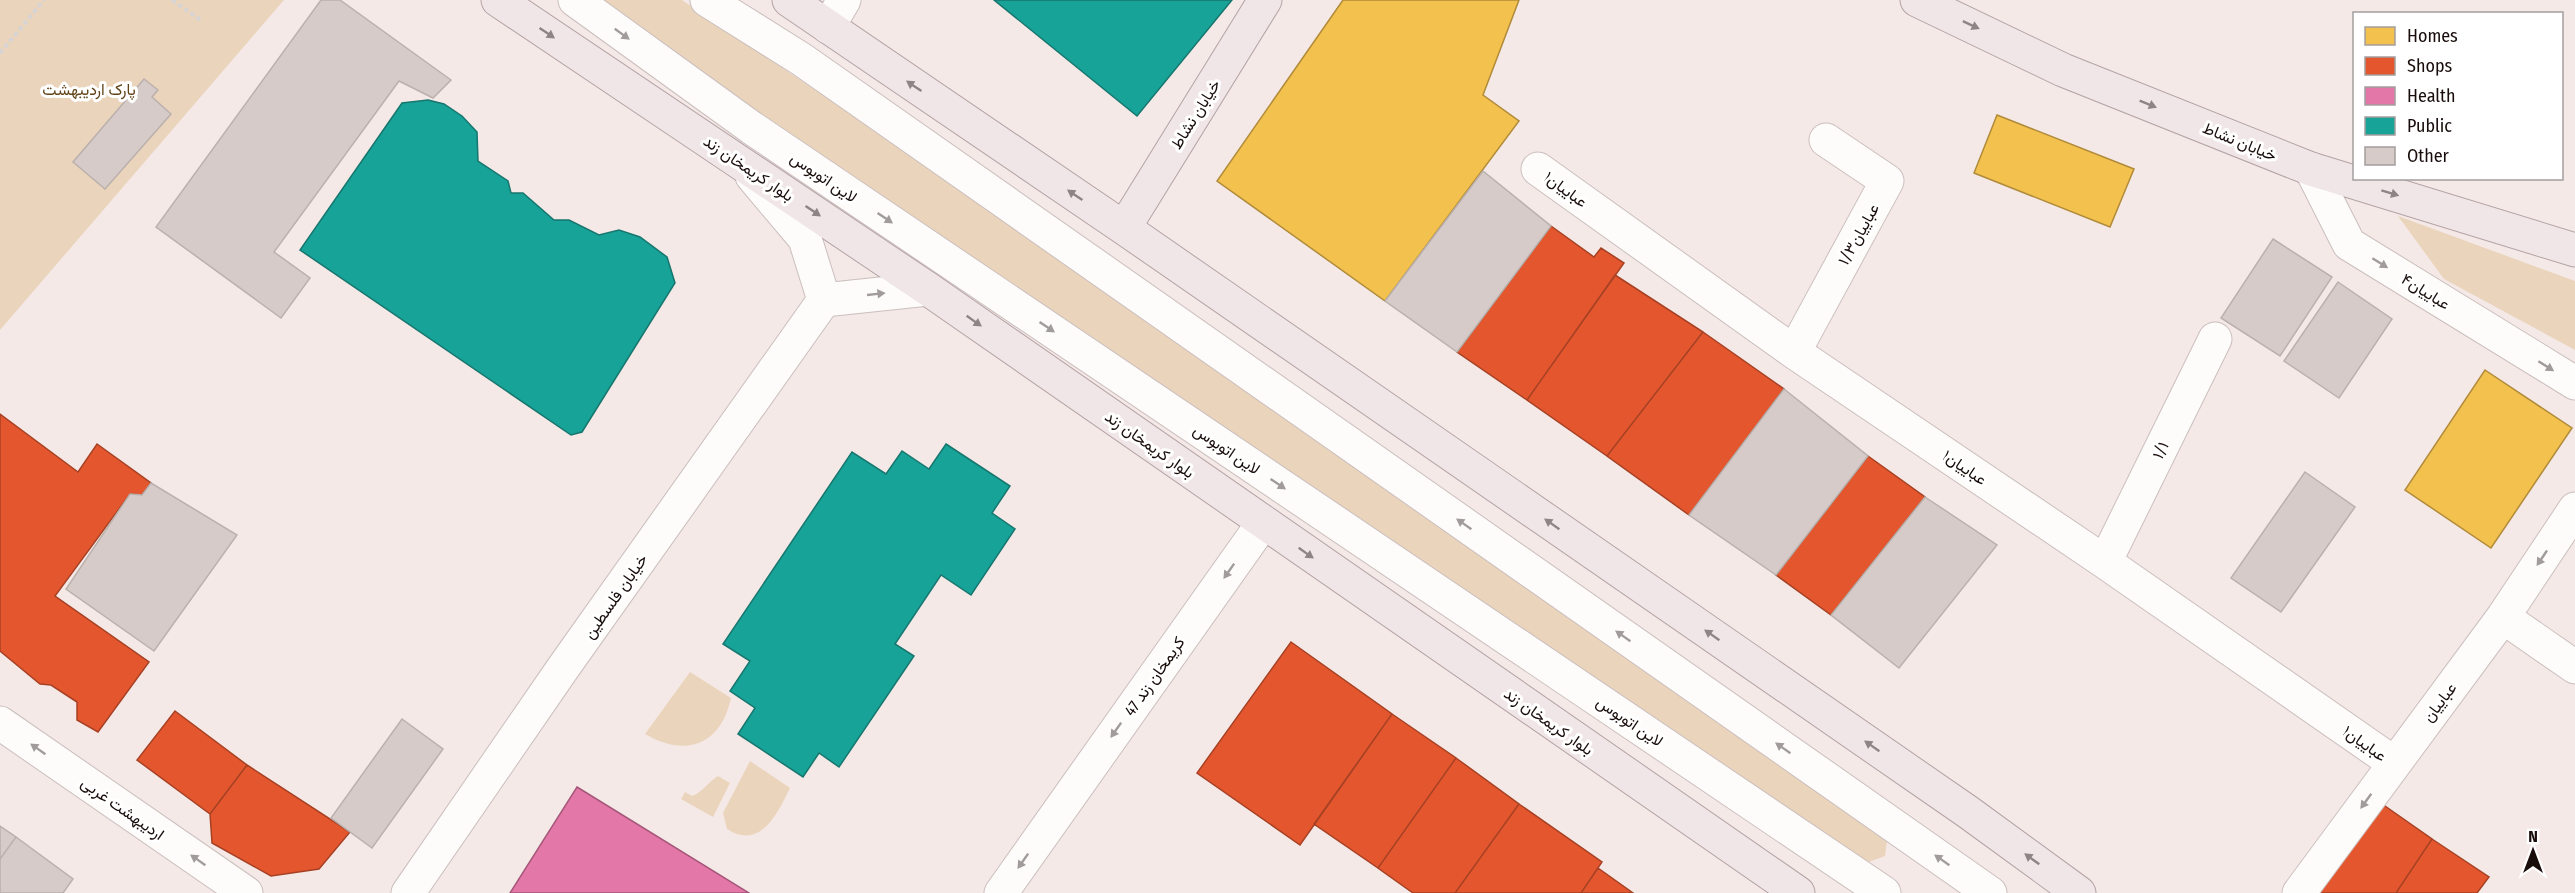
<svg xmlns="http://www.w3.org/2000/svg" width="2575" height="893" viewBox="0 0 2575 893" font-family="'Fira Sans Condensed',Vazirmatn,sans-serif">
<rect width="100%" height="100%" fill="#f4e9e7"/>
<path fill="#ebd4bc" d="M0,0H284L0,330Z
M591,0H682L886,138L1888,834L1885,856L1866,863Z
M2398,216L2575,281V350L2444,279Z
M690,672L731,698C721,745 686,758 645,734Z
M750,761L790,788C777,815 760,850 727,829L723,813Z
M718,776L730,783L713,817L681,799L685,792L692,796C703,792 708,782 718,776Z"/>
<path fill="#f2c14e" stroke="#b18b3a" stroke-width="1.5" d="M1343,0H1519L1483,95L1519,121L1385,301L1217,181Z
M1997,115L2134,169L2110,227L1974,173Z
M2485,370L2572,428L2491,548L2405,490Z"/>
<path fill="#e4572e" stroke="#a74124" stroke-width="1.5" d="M1551,226L1594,257L1601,248L1624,263L1527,400L1457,352Z
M1615,275L1703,332L1607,456L1527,400Z
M1703,332L1784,389L1689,515L1607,456Z
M0,414L78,472L97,444L151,483L142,495L130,494L55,596L149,662L98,732L77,720V702L51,685L40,684L0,651Z
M1868,456L1925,497L1831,615L1776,575Z
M1291,642L1392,714L1300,845L1197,773Z
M175,711L247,765L210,814L137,760Z
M1392,714L1456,758L1378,868L1314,824Z
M1456,758L1519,804L1455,893H1413L1378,868Z
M247,765L350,832L319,869L271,876L212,843L210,814Z
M2375,799L2432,839L2396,893H2312Z
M1519,804L1602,862L1581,893H1455Z
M2432,839L2489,877L2477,893H2396Z
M1598,868L1633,893H1581Z"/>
<path fill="#e377a8" stroke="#a65779" stroke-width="1.5" d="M577,787L749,893H510Z"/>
<path fill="#17a398" stroke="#17766e" stroke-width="1.5" d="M994,0H1232L1137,116Z
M428,100L444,104L462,116L477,132L478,161L508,181L511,193H523L554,220H569L599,235L619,230L640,237L667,257L675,283L582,432L571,435L300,250L402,103Z
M946,444L1010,486L992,513L1015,529L971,595L941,575L895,644L914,656L839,767L819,753L803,777L738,734L755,708L730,691L750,661L723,644L852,452L886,474L902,451L929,469Z"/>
<path fill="#d6cbc8" stroke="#bab0ac" stroke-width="1.5" d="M321,0H340L451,80L433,98L399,81L274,252L310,278L281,318L156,227Z
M144,79L158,90L152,97L171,114L105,189L73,162Z
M1483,171L1551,226L1457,352L1385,301Z
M2273,239L2332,277L2280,356L2221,318Z
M2338,282L2392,319L2339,398L2284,361Z
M1784,389L1868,456L1776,575L1689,515Z
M2305,472L2355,507L2281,612L2231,578Z
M151,483L237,535L154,651L66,589L130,494L142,495Z
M1925,497L1997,545L1899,668L1831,615Z
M402,719L443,749L372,848L331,818Z
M0,826L16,837L0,859Z
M16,837L73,879L63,893H0V859Z"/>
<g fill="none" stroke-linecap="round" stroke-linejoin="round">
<defs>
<path id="minor" d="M575,0L752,128L1884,893
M707,0L801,59L1990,893
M828,27L844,0
M1538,169L1794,352L2105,562L2394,763
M2311,169L2349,244L2575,383
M752,176L805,239L824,300
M824,300L928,289
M1794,352L1887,181L1826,140
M2105,562L2215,339
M2503,617L2575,667
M0,723L246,893
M408,893L563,668L824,300
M1001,893L1263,523
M2299,893L2503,617L2575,509"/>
<path id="major" d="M498,0L928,289L1798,893
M789,0L1124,228L1968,812L2079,893
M1917,0L2063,70L2311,169L2575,250
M1124,228L1265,0"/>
</defs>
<use href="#minor" stroke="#cbbfbd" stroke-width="35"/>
<use href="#major" stroke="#b5a2a4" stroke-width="35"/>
<path stroke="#d7d4d3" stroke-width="4" stroke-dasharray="4.5 3" stroke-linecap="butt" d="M172,0L202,21
M0,53L44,0"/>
<use href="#minor" stroke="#fdfcfb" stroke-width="33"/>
<use href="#major" stroke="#f0e6e8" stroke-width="33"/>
</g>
<defs><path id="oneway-solid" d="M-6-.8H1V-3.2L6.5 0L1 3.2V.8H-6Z" transform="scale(1.5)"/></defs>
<g fill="#8f8485">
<use href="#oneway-solid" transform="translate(1971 25) rotate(25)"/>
<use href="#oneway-solid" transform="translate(547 33) rotate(34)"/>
<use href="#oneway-solid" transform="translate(914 86) rotate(-146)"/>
<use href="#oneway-solid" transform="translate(2148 104) rotate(22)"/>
<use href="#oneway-solid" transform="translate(2390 193) rotate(17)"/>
<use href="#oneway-solid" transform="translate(1075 195) rotate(-146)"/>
<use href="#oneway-solid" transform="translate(813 211) rotate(34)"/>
<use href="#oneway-solid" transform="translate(974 321) rotate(35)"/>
<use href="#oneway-solid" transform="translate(1552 524) rotate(-145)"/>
<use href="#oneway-solid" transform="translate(1306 553) rotate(35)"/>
<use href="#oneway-solid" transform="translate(1712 635) rotate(-145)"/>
<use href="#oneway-solid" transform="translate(1872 746) rotate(-145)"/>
<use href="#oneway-solid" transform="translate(2032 859) rotate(-144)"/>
</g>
<g fill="#a19c9b">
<use href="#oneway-solid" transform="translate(622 34) rotate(36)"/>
<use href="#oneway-solid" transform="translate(885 218) rotate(34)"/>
<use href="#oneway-solid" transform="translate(2380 263) rotate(32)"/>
<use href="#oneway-solid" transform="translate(876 294) rotate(-6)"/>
<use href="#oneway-solid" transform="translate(1047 327) rotate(34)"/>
<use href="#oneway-solid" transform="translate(2546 366) rotate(32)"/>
<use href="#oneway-solid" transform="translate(1278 484) rotate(34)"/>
<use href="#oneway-solid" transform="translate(1464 524) rotate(-145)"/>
<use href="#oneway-solid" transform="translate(2542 558) rotate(124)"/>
<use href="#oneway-solid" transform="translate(1229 571) rotate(125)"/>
<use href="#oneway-solid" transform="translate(1623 636) rotate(-145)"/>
<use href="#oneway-solid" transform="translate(1116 730) rotate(125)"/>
<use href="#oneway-solid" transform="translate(1783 748) rotate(-145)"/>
<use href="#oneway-solid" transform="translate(38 749) rotate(-145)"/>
<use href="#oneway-solid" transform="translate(2366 801) rotate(126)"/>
<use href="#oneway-solid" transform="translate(198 860) rotate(-145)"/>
<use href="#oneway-solid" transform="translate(1942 860) rotate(-145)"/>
<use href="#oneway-solid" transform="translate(1023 861) rotate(125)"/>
</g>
<g text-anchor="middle" stroke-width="6" stroke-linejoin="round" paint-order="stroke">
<g font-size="16" fill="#624318" stroke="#fff">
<text x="89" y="95">پارک اردیبهشت</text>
</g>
<g font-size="16" fill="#180d0b" stroke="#fff">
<text transform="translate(1195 114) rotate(-58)" y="6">خیابان نشاط</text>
<text transform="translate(2240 141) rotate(22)" y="6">خیابان نشاط</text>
<text transform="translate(749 168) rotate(34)" y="6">بلوار کریمخان زند</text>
<text transform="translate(824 177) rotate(34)" y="6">لاین اتوبوس</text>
<text transform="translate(1566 189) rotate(36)" y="6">عباییان۱</text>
<text transform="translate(1858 234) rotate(-61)" y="6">عباییان۱/۳</text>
<text transform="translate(2426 291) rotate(32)" y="6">عباییان۴</text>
<text transform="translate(1150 444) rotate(35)" y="6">بلوار کریمخان زند</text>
<text transform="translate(1227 449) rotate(34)" y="6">لاین اتوبوس</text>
<text transform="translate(2160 450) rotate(-64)" y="6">۱/۱</text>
<text transform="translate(1965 467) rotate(34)" y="6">عباییان۱</text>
<text transform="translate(615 596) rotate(-55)" y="6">خیابان فلسطین</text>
<text transform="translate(1154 676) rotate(-55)" y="6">47 کریمخان زند</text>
<text transform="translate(2439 702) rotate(-53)" y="6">عباییان</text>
<text transform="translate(1549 721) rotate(35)" y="6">بلوار کریمخان زند</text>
<text transform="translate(1630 721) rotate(34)" y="6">لاین اتوبوس</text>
<text transform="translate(2365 743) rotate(35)" y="6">عباییان۱</text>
<text transform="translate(123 808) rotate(35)" y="6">اردیبهشت غربی</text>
</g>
</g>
<rect x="2353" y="12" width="210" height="168" fill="#ffffff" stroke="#a39e9d" stroke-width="1.5"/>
<rect x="2365" y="27" width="30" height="18" fill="#f2c14e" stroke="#a39e9d" stroke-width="1.5"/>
<text x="2407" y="42" font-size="18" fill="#180d0b">Homes</text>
<rect x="2365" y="57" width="30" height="18" fill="#e4572e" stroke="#a39e9d" stroke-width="1.5"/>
<text x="2407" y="72" font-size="18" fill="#180d0b">Shops</text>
<rect x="2365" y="87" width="30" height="18" fill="#e377a8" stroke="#a39e9d" stroke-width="1.5"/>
<text x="2407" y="102" font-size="18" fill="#180d0b">Health</text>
<rect x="2365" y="117" width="30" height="18" fill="#17a398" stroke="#a39e9d" stroke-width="1.5"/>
<text x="2407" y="132" font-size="18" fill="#180d0b">Public</text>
<rect x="2365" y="147" width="30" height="18" fill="#d6cbc8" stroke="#a39e9d" stroke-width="1.5"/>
<text x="2407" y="162" font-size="18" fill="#180d0b">Other</text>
<g transform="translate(2533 851)" stroke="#ffffff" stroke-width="4.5" paint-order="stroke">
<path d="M0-4.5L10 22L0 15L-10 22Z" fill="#180d0b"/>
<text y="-9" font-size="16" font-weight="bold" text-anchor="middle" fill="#180d0b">N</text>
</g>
</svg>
